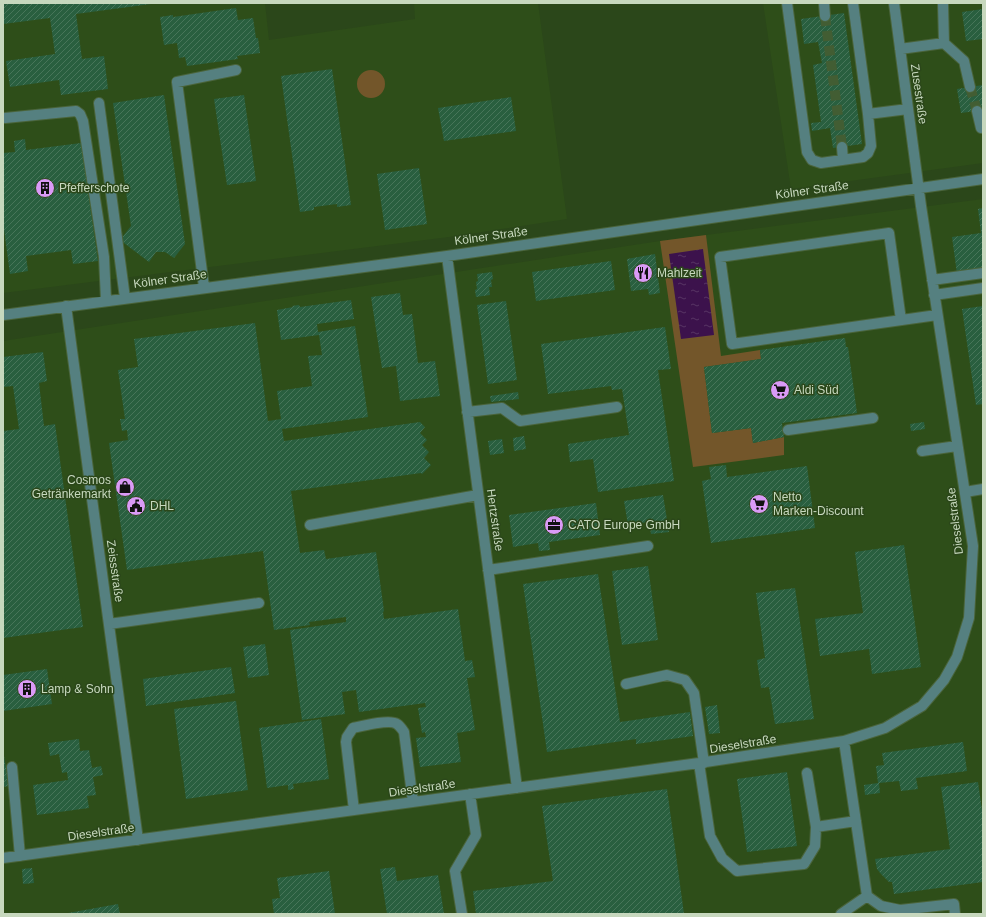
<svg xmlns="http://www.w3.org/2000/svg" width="986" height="917" viewBox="0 0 986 917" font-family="Helvetica,sans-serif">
<defs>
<pattern id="water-ripples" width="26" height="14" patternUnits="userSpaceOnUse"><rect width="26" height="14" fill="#3c124c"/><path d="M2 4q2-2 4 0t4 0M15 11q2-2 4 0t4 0" fill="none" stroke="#573464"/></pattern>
<pattern id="building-hatch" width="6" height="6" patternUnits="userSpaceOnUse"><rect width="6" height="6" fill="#295f3f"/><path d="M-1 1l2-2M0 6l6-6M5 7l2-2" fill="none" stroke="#477559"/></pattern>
</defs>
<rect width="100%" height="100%" fill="#2b471a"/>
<path fill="#2e4e19" d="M3,3H265L269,40L415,19L414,3H538L567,219L449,237L3,293Z
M763,3H983V163L791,189Z
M983,199V914H3V341L660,241Z"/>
<path fill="#73562a" d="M357 84a14 14 0 1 1 28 0a14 14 0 1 1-28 0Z
M706,235L721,356L760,350L761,359L704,367L712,433L751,428L753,443L784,437V455L693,467L660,241Z"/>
<path fill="url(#water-ripples)" d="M703,249L714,335L681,339L669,254Z"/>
<path fill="url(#building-hatch)" d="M3,3H151V4L76,14L82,59L104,56L108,89L61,95L59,80L10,87L6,61L55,54L50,18L3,24Z
M236,8L238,20L253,18L256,38H258L260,53L237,56L238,59L187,66L185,57L179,58L177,43L164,45L160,17L173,15V17Z
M983,9V39L966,41L962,12Z
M844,13L862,144L833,148L830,128L812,131L811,123L821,122L813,65L822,63L818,42L804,44L801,19Z
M332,69L351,205L337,207V204L314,207V210L300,212L281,76Z
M983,85V110L961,113L957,89Z
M164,95L185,244L174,258L165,252H156L149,262L120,240L131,226L113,103Z
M244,95L256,181L227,185L214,99Z
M511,97L516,131L444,141L438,108Z
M25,139L26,150L81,143L98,261L73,264L71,250L26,256L28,271L10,274L3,222V153L15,152L14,141Z
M419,168L427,224L385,230L377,174Z
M983,208V271L957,274L952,237L981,233L978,209Z
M655,254L660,293L649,295L648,289L631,291L627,259Z
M611,261L615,290L536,301L532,272Z
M492,272L493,279L491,280L492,287H489L490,295L476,297L475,290L477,289L476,282L478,281L477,274Z
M400,293L403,315L412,314L418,363L435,361L440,396L400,401L396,366L382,368L371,297Z
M351,300L354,319L317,324L318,332L355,326L368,417L282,429L284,441L420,422L425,427L420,433L427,440L422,445L429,452L424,458L431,465L422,474L421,473L291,491L300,553L324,550L326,559L376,552L384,611L383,612L384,619L458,609L465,661L472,660L475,677L467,678L475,730L457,733L461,762L420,767L416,738L426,737L425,732L422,733L418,708L426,707L425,703L359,712L356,690L342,692L345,714L302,720L290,630L346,622V617L309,622L310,625L274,630L263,551L127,570L109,443L128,440L127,430L122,431L120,419H125L118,370L138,367L134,339L255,323L268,421L281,419L277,391L312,386L308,356L322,355L319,335L281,340L277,310L293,307L292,306L299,305L300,307Z
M506,301L517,380L488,384L477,305Z
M983,306V404L976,405L962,309Z
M665,327L671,369L658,370L674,481L598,492L593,459L570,462L568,444L629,435L622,389L612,390L611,386L548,394L541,344Z
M845,338L846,347H848L857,413L782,423L784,437L753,443L751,428L712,433L704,367L761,359L760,350Z
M43,352L47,381L39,383L44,426L55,424L83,627L3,638V431L19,429L13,386L3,387V357Z
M518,392L519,399L491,402L490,396Z
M924,422L925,429L911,431L910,424Z
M524,436L526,449L514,451L513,438Z
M502,439L504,453L490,455L488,441Z
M726,465L727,477L807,466L815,528L711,543L702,481L711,479L709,467Z
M663,495L669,532L651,534L649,522L628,525L624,501Z
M596,503L600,535L549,542L550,550L539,551L538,543L513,547L509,515Z
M904,545L921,667L872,674L869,649L820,656L815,619L863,613L855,552Z
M648,566L658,640L622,645L612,571Z
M598,574L620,722L690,712L693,736L636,744V739L547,752L523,584Z
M795,588L814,719L775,724L769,687L761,688L757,660L765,658L756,593Z
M265,644L269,675L248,678L243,647Z
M231,667L235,693L146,706L143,679Z
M47,669L52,704L3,711V675Z
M236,701L248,790L186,799L174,709Z
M717,705L720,733L709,734L705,707Z
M321,719L329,779L293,784L294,789L288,790V785L267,788L259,728Z
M79,739L80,751L89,750L92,768L101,766L103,775L93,777L96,795L87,796L89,808L37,815L33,785L68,780L67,772L62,773L59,754L50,756L48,743Z
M963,742L967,771L916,778L918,789L901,791L899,781L879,783L880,793L865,795L864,785L878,783L876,766L884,765L882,753Z
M3,750L9,786L3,787Z
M787,772L797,846L747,852L737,779Z
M978,782L983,817V882L894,894L892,882H889L881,874L877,869L875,859L950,849L941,787Z
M667,789L684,914H476L473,891L553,881L542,806Z
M395,867L397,881L438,875L444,914H387L380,869Z
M32,868L34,883L23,884L22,869Z
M329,871L335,914H274L272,899L280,898L277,878Z
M118,904L120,914H68V913Z"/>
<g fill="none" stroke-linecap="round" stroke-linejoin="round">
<path stroke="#425d33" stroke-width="10" stroke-dasharray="10 5" stroke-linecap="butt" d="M825,16L842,147
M970,87L977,111"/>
<defs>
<path id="minor" d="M787,3L807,152L812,160L821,163L863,157L868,153L871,146L868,114L908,109
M824,3L825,16
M853,3L868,114
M944,43L964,61L970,87
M900,49L944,43L943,3
M99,103L125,298
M977,111L981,128L983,127
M5,118L76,111L80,114L83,121L104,257L106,300
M842,147L843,160
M447,256L517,788
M932,280L983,273
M204,287L177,82L236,70
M934,295L983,288
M66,306L138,840
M3,315L447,256L983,179
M901,320L889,233L720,257L732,344L937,315
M467,412L502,408L520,421L617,407
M788,430L873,418
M922,451L957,446
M965,492L983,489
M310,525L478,495
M488,570L648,546
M109,624L259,603
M626,684L667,675L685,680L694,693L704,763
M844,741L867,896
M699,763L710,836L722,858L737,871L804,864L815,846L816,827L807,773
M12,767L20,856
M354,810L346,742L347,737L353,728C362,726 390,719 397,724C400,726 402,729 404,732L413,802
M816,827L856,821
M3,858L699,763L844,741L885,728L922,706L944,680L957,657L969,618L973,546L921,206L894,3
M867,896L881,906L900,910L954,904L955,914
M462,914L455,871L476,835L470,794
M841,914L867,896"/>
</defs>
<use href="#minor" stroke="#4a643b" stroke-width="12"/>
<use href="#minor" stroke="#558080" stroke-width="10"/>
</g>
<defs>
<symbol id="building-disc" viewBox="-11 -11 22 22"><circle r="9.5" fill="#da9af6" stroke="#2b471a"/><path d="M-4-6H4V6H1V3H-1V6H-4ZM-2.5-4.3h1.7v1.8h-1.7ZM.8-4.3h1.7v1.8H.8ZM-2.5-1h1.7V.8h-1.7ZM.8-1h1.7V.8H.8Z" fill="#111"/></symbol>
<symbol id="restaurant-disc" viewBox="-11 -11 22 22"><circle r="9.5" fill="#da9af6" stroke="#2b471a"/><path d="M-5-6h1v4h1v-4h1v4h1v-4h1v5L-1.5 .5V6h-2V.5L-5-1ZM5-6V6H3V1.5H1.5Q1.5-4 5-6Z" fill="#111"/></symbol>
<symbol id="supermarket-disc" viewBox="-11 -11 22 22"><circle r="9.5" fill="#da9af6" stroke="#2b471a"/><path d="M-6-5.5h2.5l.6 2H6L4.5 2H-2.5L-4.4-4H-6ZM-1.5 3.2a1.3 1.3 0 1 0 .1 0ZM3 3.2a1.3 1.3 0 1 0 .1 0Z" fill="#111"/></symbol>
<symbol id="shop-disc" viewBox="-11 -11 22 22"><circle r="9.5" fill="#da9af6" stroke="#2b471a"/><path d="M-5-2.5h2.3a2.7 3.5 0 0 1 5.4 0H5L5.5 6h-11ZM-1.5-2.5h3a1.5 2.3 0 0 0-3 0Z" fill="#111"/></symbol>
<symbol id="civic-disc" viewBox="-11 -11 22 22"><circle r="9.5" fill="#da9af6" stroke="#2b471a"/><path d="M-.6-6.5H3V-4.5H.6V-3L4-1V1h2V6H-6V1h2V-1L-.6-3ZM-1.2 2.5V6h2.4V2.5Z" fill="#111"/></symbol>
<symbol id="office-disc" viewBox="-11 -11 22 22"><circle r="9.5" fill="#da9af6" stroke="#2b471a"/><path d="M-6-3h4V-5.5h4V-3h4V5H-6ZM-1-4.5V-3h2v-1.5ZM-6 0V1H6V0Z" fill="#111"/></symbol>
</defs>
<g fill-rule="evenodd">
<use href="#building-disc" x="34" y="177" width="22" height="22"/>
<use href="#restaurant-disc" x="632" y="262" width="22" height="22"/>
<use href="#supermarket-disc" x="769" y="379" width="22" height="22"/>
<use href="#shop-disc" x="114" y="476" width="22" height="22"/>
<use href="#supermarket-disc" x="748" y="493" width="22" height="22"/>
<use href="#civic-disc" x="125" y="495" width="22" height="22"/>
<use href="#office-disc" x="543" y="514" width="22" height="22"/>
<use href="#building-disc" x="16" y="678" width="22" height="22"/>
</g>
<g text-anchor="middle" stroke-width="3" stroke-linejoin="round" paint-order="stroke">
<g font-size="12" fill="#c7d8be" stroke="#2b471a">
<text transform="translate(919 94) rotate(82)" y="4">Zusestraße</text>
<text transform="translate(812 190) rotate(-8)" y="4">Kölner Straße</text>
<text transform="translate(491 236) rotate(-8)" y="4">Kölner Straße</text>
<text transform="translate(170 279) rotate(-8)" y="4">Kölner Straße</text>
<text transform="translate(495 520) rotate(82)" y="4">Hertzstraße</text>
<text transform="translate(955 521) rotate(-97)" y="4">Dieselstraße</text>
<text transform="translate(115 571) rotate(82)" y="4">Zeissstraße</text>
<text transform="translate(743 744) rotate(-9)" y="4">Dieselstraße</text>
<text transform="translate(422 788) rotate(-8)" y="4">Dieselstraße</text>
<text transform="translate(101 832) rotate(-8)" y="4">Dieselstraße</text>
</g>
<g font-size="12" fill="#c7d8be" stroke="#2b471a" text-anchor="start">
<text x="59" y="192">Pfefferschote</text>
<text x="657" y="277">Mahlzeit</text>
<text x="794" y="394">Aldi Süd</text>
<text x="111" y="484" text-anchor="end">Cosmos<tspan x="111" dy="14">Getränkemarkt</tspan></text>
<text x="773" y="501">Netto<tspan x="773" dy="14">Marken-Discount</tspan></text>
<text x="150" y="510">DHL</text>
<text x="568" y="529">CATO Europe GmbH</text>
<text x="41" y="693">Lamp &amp; Sohn</text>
</g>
</g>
<rect width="986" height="917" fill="none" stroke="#c7d8be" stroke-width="8"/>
</svg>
